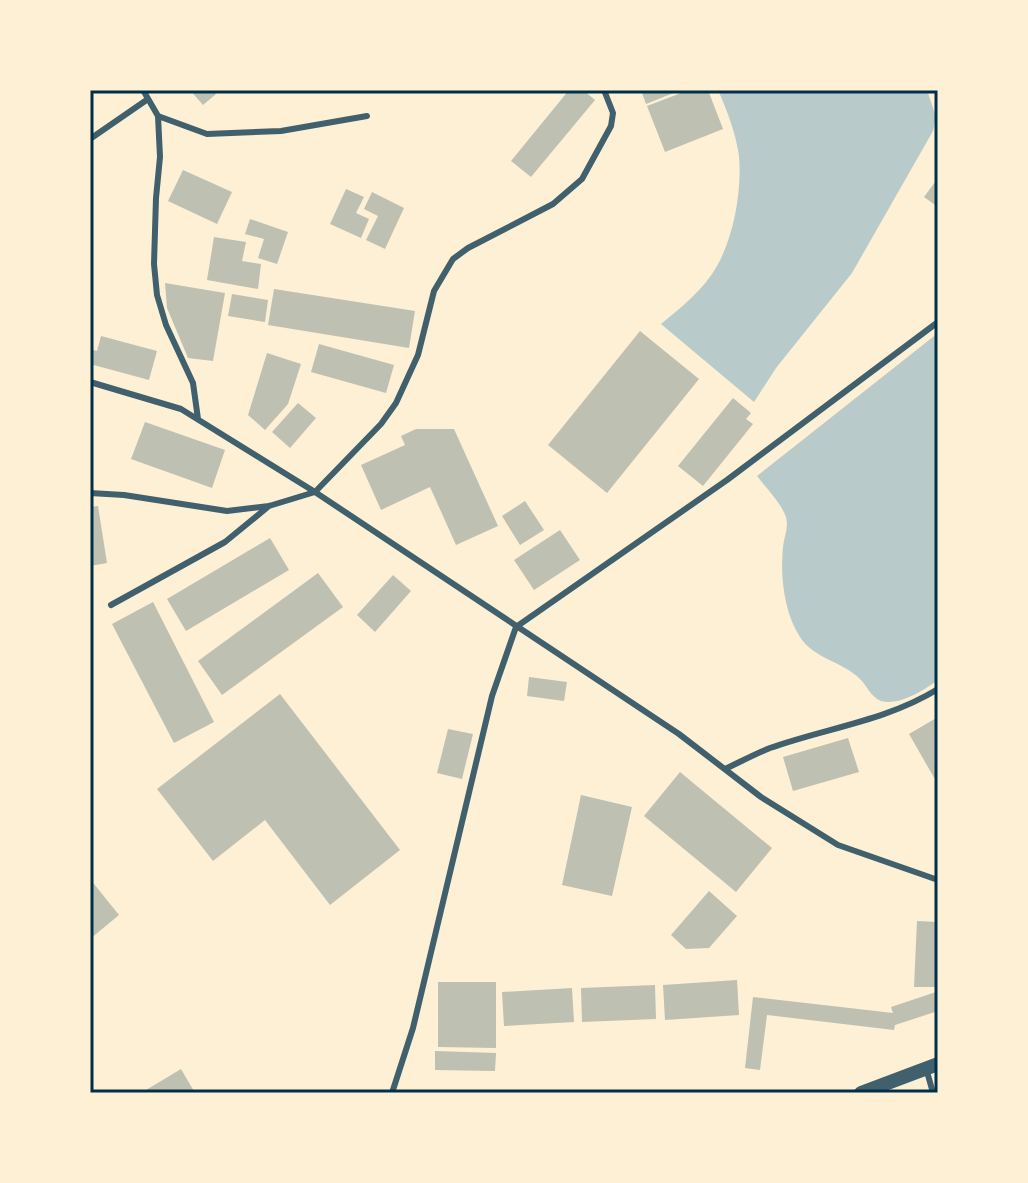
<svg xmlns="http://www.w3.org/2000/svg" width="1028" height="1183" viewBox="0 0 1028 1183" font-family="'Sofia Sans Condensed',sans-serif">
<rect width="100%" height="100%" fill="#fdf0d5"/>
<path fill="#b9caca" d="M718,90H927L936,117L933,131L852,273L776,368L754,402L661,324C682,307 704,289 717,266C734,236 742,190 739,156C736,134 727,110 718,90Z
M938,333V680C924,690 900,706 881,701C871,697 867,686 860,679C842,661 814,659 800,637C784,613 780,575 783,547C784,537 789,527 786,517C781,503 766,488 757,476Z"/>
<path fill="#bec0b2" d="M190,90H213L216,94L203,105Z
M569,90H583L595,100L531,177L511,161Z
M641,90H675L676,92L646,104Z
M689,90H708L723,129L665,152L647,106Z
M183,170L232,192L217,224L168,201Z
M938,178V207L924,197Z
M346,189L364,197L356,213L369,219L361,238L330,224Z
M372,192L404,208L385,249L366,240L378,216L364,209Z
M250,219L288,232L277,264L258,258L264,239L245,234Z
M214,237L246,242L242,261L261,264L258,289L207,280Z
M165,283L225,293L213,361L188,358L167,308Z
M274,289L415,311L409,348L268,325Z
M232,294L268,300L265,322L228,316Z
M640,331L699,379L607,493L548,445Z
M101,336L157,351L149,380L90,364V349L97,351Z
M319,344L394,365L386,393L311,372Z
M267,353L301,364L288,404L265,430L248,415Z
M733,398L751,413L746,419L753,424L703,486L678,466Z
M298,403L316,418L290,448L272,432Z
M145,422L225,450L212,488L131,459Z
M416,429H454L498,526L456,545L430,487L381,510L361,465L405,445L401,436Z
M525,501L544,530L520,545L502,516Z
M98,506L107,563L90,566V507Z
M560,530L580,560L534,590L514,560Z
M270,538L289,570L186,631L167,599Z
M318,573L343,607L222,695L198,661Z
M393,575L411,591L375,632L357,615Z
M153,602L214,722L174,743L112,624Z
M529,677L567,682L564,701L527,696Z
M280,694L400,850L330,905L265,820L213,861L157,789Z
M938,717V780L936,781L909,734Z
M448,729L473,734L462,779L437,773Z
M848,738L859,772L793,791L783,757Z
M680,772L772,848L736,892L644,816Z
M581,795L632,807L612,896L562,885Z
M90,879L119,915L90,939Z
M709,891L737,916L709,948L686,949L671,935Z
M917,921L938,922V987H914Z
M737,980L739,1015L665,1020L663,985Z
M438,982H496V1048L438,1047Z
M655,985L656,1019L582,1022L581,988Z
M572,988L574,1022L504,1026L502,992Z
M936,992L938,1011L895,1025L894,1030L767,1015L760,1070L745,1068L753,997L893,1013L891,1007Z
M435,1051L496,1053L495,1071L435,1070Z
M181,1069L195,1093H141Z"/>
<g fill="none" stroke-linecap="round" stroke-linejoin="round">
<path stroke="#3f606c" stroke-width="6" d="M143,90L158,116L160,157L156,198L154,264L157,295L166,325L193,383L198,419
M158,116L207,134L281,131L367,116
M90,139L148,99
M90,382L181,409L315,492L679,734L761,797L838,845L938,880
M90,493L124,495L227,511L269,506L315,492L381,424L396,403L418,355L434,291L453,259L468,248L553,204L582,179L611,126L613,113L604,90
M111,605L225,542L269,506
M725,769C740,762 755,754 770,748C826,728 886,721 938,689
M926,1068L933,1093
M392,1093L413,1028L492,696L516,627L727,480L938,322"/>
<path stroke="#3f606c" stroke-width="14" d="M861,1093L938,1064"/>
</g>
<rect width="1028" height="1183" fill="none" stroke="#fdf0d5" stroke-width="184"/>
<rect x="92" y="92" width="844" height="999" fill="none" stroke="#003049" stroke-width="3"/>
</svg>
